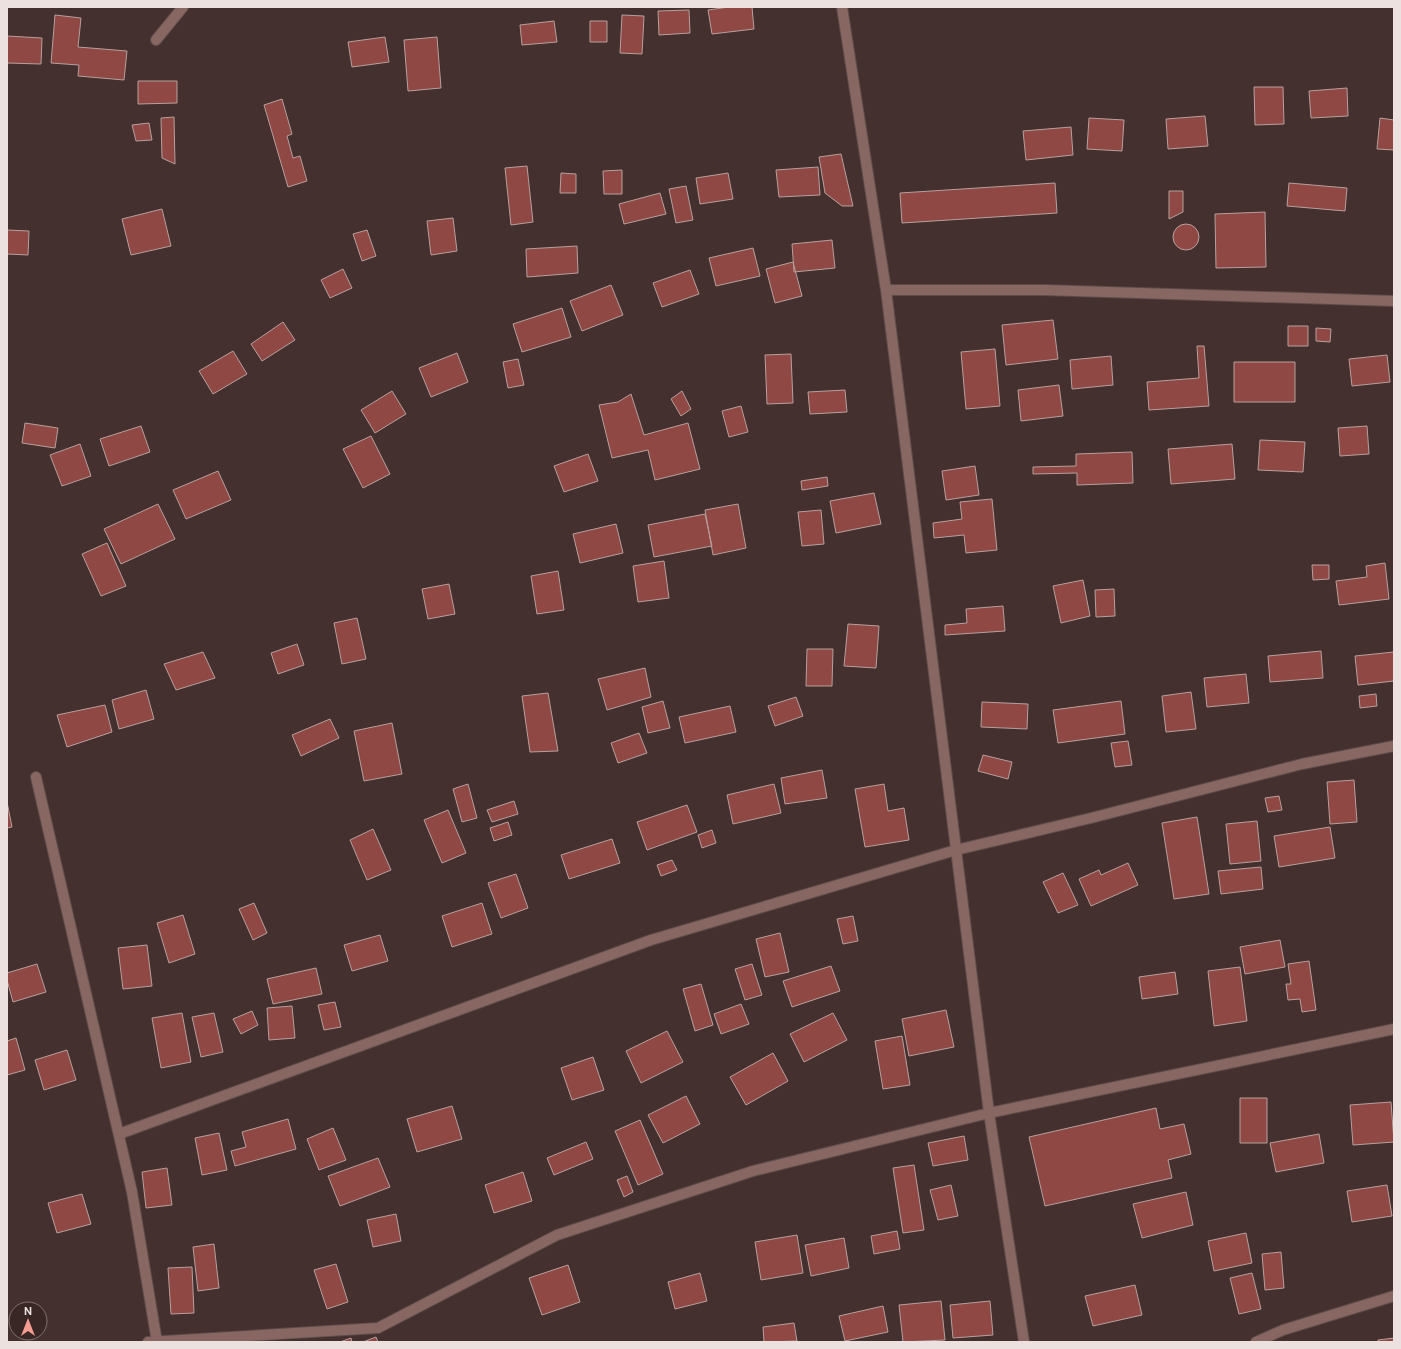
<svg xmlns="http://www.w3.org/2000/svg" width="1401" height="1349" viewBox="0 0 1401 1349" font-family="'DM Sans',sans-serif">
<rect width="100%" height="100%" fill="#44312f"/>
<path fill="#8f4843" stroke="#b7a09e" d="M729,7H752L754,29L712,34L708,10Z
M689,10L690,33L659,35L658,11Z
M55,15L81,18L78,47L127,51L124,80L78,76L79,65L51,63Z
M622,15L644,16L642,54L620,53Z
M554,21L557,42L522,45L520,25Z
M590,21H607V42H590Z
M7,36L42,38L41,64L7,63Z
M385,37L389,62L352,67L348,42Z
M437,37L441,88L408,91L404,40Z
M138,81H177V103L138,104Z
M1254,87H1283L1284,124L1255,125Z
M1347,88L1348,116L1311,118L1309,91Z
M282,99L292,134L287,136L293,158L300,156L307,181L288,187L264,105Z
M1205,116L1208,146L1168,149L1166,119Z
M174,117L175,164L162,158L161,118Z
M1089,118L1124,120L1122,151L1087,149Z
M1380,118L1394,120V150L1377,149Z
M149,123L152,140L136,141L132,125Z
M1071,127L1073,155L1026,160L1023,131Z
M841,154L853,206H842L825,193L819,157Z
M527,166L533,222L511,225L505,168Z
M818,167L820,195L779,197L776,170Z
M622,170V194H604L603,171Z
M561,173L576,174V193H560Z
M728,173L733,199L700,204L696,178Z
M1055,183L1057,213L902,223L900,193Z
M1289,183L1347,188L1345,211L1287,206Z
M686,186L693,220L676,223L669,189Z
M1169,191H1183V212L1169,219Z
M660,193L666,214L624,224L619,204Z
M162,209L171,246L131,255L122,219Z
M1265,212L1266,267L1216,268L1215,214Z
M453,218L457,251L431,255L427,221Z
M1173 237a13 13 0 1 1 26 0a13 13 0 1 1-26 0Z
M7,230L29,231L28,255L7,254Z
M367,230L376,256L362,261L353,234Z
M832,240L835,268L794,272L792,244Z
M577,246L578,273L527,277L526,249Z
M753,248L760,276L716,286L709,258Z
M793,262L802,296L775,303L766,269Z
M343,269L352,288L330,298L321,280Z
M690,270L699,294L662,307L653,283Z
M611,285L623,315L582,331L570,301Z
M562,308L571,337L522,352L513,324Z
M1053,320L1058,359L1006,365L1002,325Z
M283,322L295,340L262,361L251,344Z
M1288,326H1308V346H1288Z
M1316,328L1331,329L1330,342L1316,341Z
M1197,346H1204L1209,406L1149,410L1147,382L1199,378Z
M995,349L1000,406L966,409L961,352Z
M233,351L247,374L213,394L199,371Z
M457,353L468,382L431,397L419,368Z
M791,354L793,403L767,404L765,355Z
M1387,355L1390,382L1352,386L1349,359Z
M1111,356L1113,385L1072,389L1070,360Z
M518,359L524,385L508,388L503,362Z
M1234,362H1295V402H1234Z
M1059,385L1063,416L1021,421L1018,390Z
M845,390L847,412L810,414L808,392Z
M392,391L406,414L375,433L361,410Z
M682,391L691,409L681,416L671,399Z
M631,394L644,435L688,423L700,469L655,480L648,450L612,458L599,405L618,402Z
M741,406L748,432L729,437L722,411Z
M25,423L58,428L55,448L22,443Z
M141,426L150,452L109,466L100,439Z
M1367,426L1369,454L1340,456L1338,428Z
M371,436L390,474L363,488L343,449Z
M1260,440L1305,442L1303,472L1258,470Z
M80,444L91,476L62,486L50,455Z
M1232,444L1235,479L1171,484L1168,449Z
M1132,452L1133,483L1077,485V473L1033,474V467L1076,466V454Z
M588,454L598,481L564,492L554,466Z
M975,466L979,495L946,500L942,471Z
M218,471L231,500L186,519L173,490Z
M827,477L828,486L802,490L801,481Z
M874,493L881,524L836,533L830,501Z
M992,499L997,550L966,553L964,535L934,538L933,523L962,519L960,502Z
M158,504L175,539L121,564L104,529Z
M738,504L746,548L713,555L705,510Z
M821,510L824,544L802,546L798,512Z
M705,514L712,546L654,557L648,525Z
M616,524L623,553L580,563L573,534Z
M107,543L126,586L101,596L82,554Z
M664,561L669,598L638,602L633,566Z
M1385,563L1389,599L1339,605L1336,581L1367,577L1366,566Z
M1312,565H1329V579L1313,580Z
M558,571L564,610L537,614L531,576Z
M1083,580L1090,616L1061,623L1053,586Z
M449,584L455,614L428,619L422,589Z
M1114,589L1115,616L1096,617L1095,590Z
M1003,606L1005,631L945,635V625L967,623L966,609Z
M357,618L366,659L342,664L334,623Z
M848,624L879,626L876,668L844,666Z
M297,644L304,665L278,674L271,653Z
M807,649H833L832,686H806Z
M1321,651L1323,678L1270,682L1268,656Z
M203,652L215,678L176,690L164,664Z
M1394,652V681L1358,685L1355,656Z
M645,668L651,697L607,710L598,679Z
M1246,674L1249,703L1207,707L1204,678Z
M146,690L154,719L119,729L112,700Z
M1191,692L1196,729L1166,732L1162,696Z
M548,693L558,751L530,752L522,696Z
M1376,694L1377,706L1360,708L1359,696Z
M796,697L803,716L775,726L768,706Z
M663,701L670,728L648,733L642,707Z
M1121,701L1125,734L1058,743L1053,710Z
M982,702L1028,704L1027,729L981,727Z
M105,705L112,732L67,747L57,715Z
M730,706L736,732L685,743L679,717Z
M330,719L339,738L301,756L292,735Z
M392,723L402,774L364,781L354,731Z
M639,733L647,753L618,763L611,743Z
M1128,741L1132,765L1115,767L1111,743Z
M983,755L1012,762L1008,779L978,771Z
M822,770L827,798L785,804L781,778Z
M1354,780L1357,822L1330,824L1327,782Z
M468,784L477,818L462,822L453,789Z
M774,784L781,813L733,824L727,795Z
M884,784L888,811L904,808L909,840L865,847L855,789Z
M1279,796L1282,810L1268,812L1265,798Z
M514,801L518,814L492,822L487,810Z
M7,802L12,827L7,828Z
M687,805L697,832L647,850L637,822Z
M448,810L466,853L442,863L424,820Z
M1197,817L1209,894L1174,899L1162,823Z
M1257,821L1261,861L1230,864L1226,824Z
M508,822L512,835L494,841L490,828Z
M1330,827L1335,858L1279,867L1274,836Z
M373,829L391,870L367,880L350,840Z
M712,830L716,843L702,848L698,835Z
M612,839L620,863L569,879L561,855Z
M672,860L677,870L661,876L657,865Z
M1128,863L1138,885L1091,906L1079,879L1099,870L1101,875Z
M1261,867L1263,889L1221,894L1218,871Z
M1063,873L1078,905L1058,913L1043,882Z
M516,874L528,908L501,918L488,883Z
M254,903L267,933L253,940L239,909Z
M482,903L492,934L452,947L442,916Z
M183,915L195,954L169,963L157,923Z
M853,916L858,941L843,944L837,919Z
M780,933L789,972L765,977L756,939Z
M380,935L388,961L352,971L344,945Z
M1280,940L1285,967L1245,974L1240,947Z
M147,945L152,986L123,989L118,948Z
M1309,961L1316,1010L1302,1012L1300,999L1288,1000L1286,984H1291L1288,964Z
M37,964L46,992L13,1002L7,980V973Z
M752,964L762,995L745,1000L735,969Z
M831,966L840,991L792,1007L783,981Z
M1240,967L1247,1021L1214,1026L1208,971Z
M316,968L322,994L273,1004L267,979Z
M1175,972L1178,994L1142,999L1139,977Z
M701,984L713,1025L695,1031L683,989Z
M335,1002L341,1027L324,1030L318,1005Z
M741,1004L749,1024L721,1034L714,1014Z
M292,1006L295,1038L269,1040L267,1008Z
M946,1010L954,1047L909,1056L902,1019Z
M252,1011L258,1025L241,1034L233,1019Z
M182,1013L191,1062L161,1068L152,1018Z
M214,1013L223,1052L201,1057L192,1017Z
M833,1013L847,1040L804,1062L790,1034Z
M667,1031L683,1062L641,1083L626,1051Z
M902,1036L910,1085L883,1089L875,1041Z
M16,1038L25,1070L7,1075V1041Z
M67,1050L76,1080L44,1090L35,1060Z
M773,1053L788,1081L746,1105L730,1077Z
M593,1057L604,1090L572,1100L561,1068Z
M686,1096L700,1124L663,1143L648,1115Z
M1240,1098H1267V1143H1240Z
M1391,1102L1394,1142L1353,1145L1350,1105Z
M452,1106L462,1139L417,1152L407,1119Z
M1156,1108L1160,1129L1184,1124L1191,1154L1168,1160L1172,1178L1045,1206L1029,1137Z
M288,1119L296,1149L235,1166L231,1151L246,1147L242,1132Z
M640,1120L663,1174L638,1185L615,1131Z
M333,1128L346,1160L319,1170L307,1139Z
M219,1133L227,1170L202,1175L195,1138Z
M1319,1134L1324,1163L1276,1172L1270,1143Z
M964,1136L968,1160L933,1166L928,1143Z
M586,1142L593,1159L554,1175L547,1158Z
M378,1158L390,1187L340,1206L328,1176Z
M914,1165L924,1230L903,1233L893,1168Z
M167,1168L172,1205L146,1208L142,1172Z
M523,1172L532,1201L494,1213L485,1185Z
M627,1176L633,1192L624,1197L617,1180Z
M951,1185L958,1216L938,1220L930,1190Z
M1387,1185L1392,1216L1352,1222L1347,1191Z
M1186,1192L1193,1225L1142,1238L1133,1204Z
M82,1194L91,1224L57,1233L48,1203Z
M396,1214L401,1241L373,1247L367,1220Z
M897,1231L900,1249L874,1254L871,1236Z
M1246,1233L1252,1263L1214,1271L1208,1241Z
M797,1235L803,1273L761,1280L755,1242Z
M844,1238L849,1268L811,1276L805,1245Z
M214,1244L219,1288L198,1291L193,1247Z
M1281,1252L1284,1288L1265,1290L1262,1254Z
M336,1264L348,1302L327,1309L314,1270Z
M568,1265L580,1302L542,1315L529,1278Z
M192,1267L194,1313L171,1314L168,1268Z
M700,1273L707,1301L675,1309L668,1282Z
M1252,1273L1261,1309L1239,1314L1230,1278Z
M1135,1285L1142,1315L1093,1326L1085,1296Z
M941,1301L945,1340L903,1342L899,1305Z
M990,1301L993,1335L953,1338L950,1305Z
M883,1306L888,1332L845,1341L839,1316Z
M794,1323L797,1341L764,1342L763,1327Z
M376,1337L378,1342H363Z
M351,1338L352,1342H340Z
M1394,1338V1342H1378V1340Z"/>
<g fill="none" stroke-linecap="round" stroke-linejoin="round">
<defs>
<path id="street" d="M842,7L886,290L989,1113L1024,1342
M156,40L183,7
M886,290H1044L1394,301
M36,777L132,1192L157,1342
M119,1134L651,940L956,850L1091,818L1302,764L1394,746
M148,1342L378,1328L557,1235L753,1171L989,1113L1394,1029
M1256,1342L1283,1330L1394,1296"/>
</defs>
<use href="#street" stroke="#5f4d4b" stroke-width="12"/>
<use href="#street" stroke="#886763" stroke-width="10"/>
</g>
<rect width="1401" height="1349" fill="none" stroke="#ede1df" stroke-width="16"/>
<g transform="translate(28 1321)"><circle r="19" fill="#392725" stroke="#81716f"/>
<path d="M0-3L7 15L0 10L-7 15Z" fill="#f59c93"/>
<text y="-6" font-size="11" font-weight="bold" text-anchor="middle" fill="#ede1df">N</text>
</g>
</svg>
